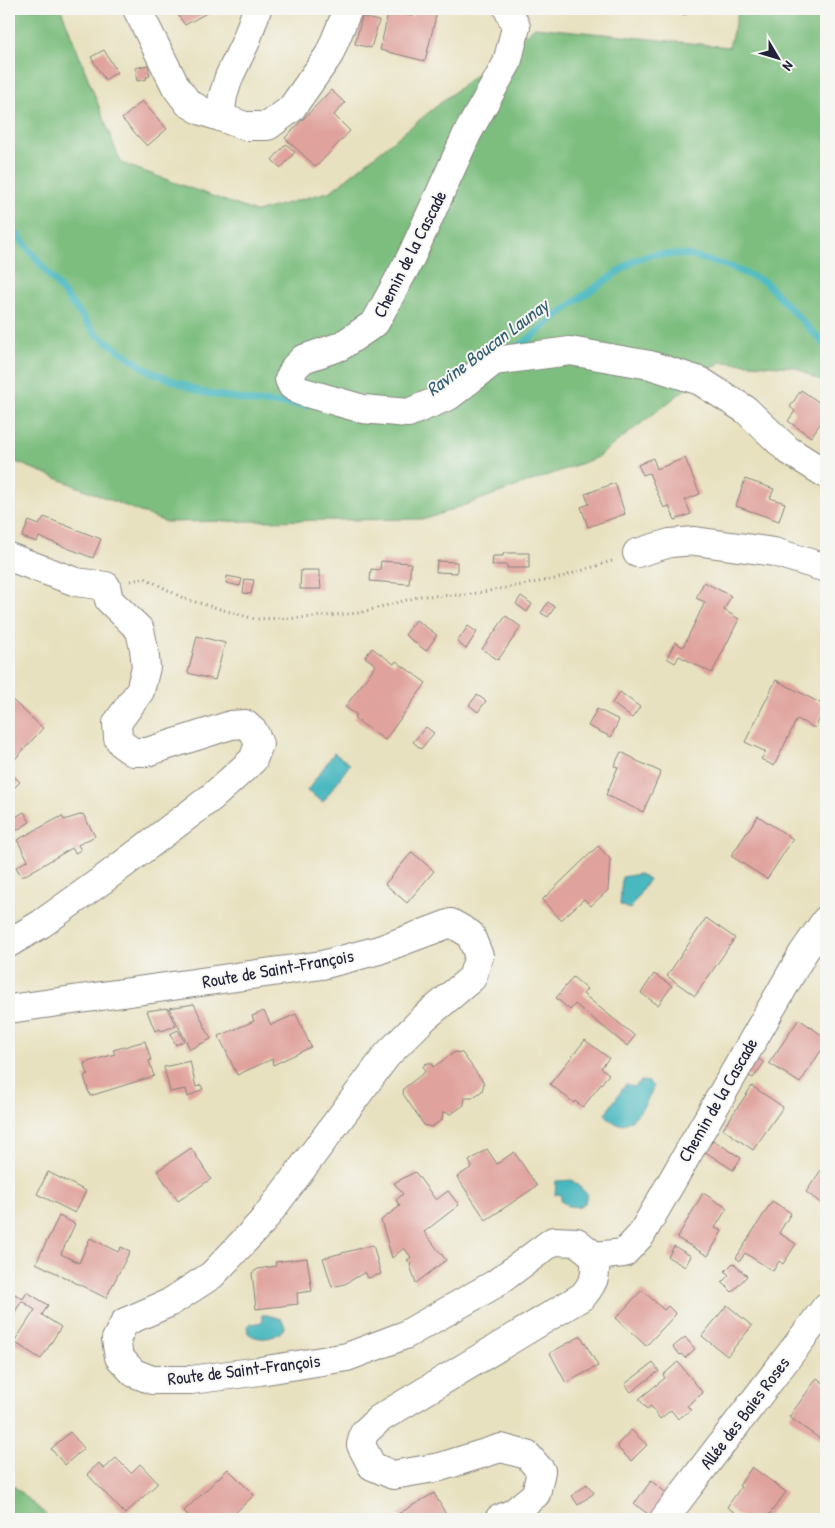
<svg xmlns="http://www.w3.org/2000/svg" width="835" height="1528" viewBox="0 0 835 1528" font-family="'Patrick Hand',sans-serif">
<rect width="100%" height="100%" fill="#f6f6f2"/>
<filter id="ink" filterUnits="userSpaceOnUse"><feTurbulence type="fractalNoise" baseFrequency=".02" numOctaves="2"/><feDisplacementMap in="SourceGraphic" scale="10" xChannelSelector="R" yChannelSelector="G"/><feConvolveMatrix kernelMatrix="1 2 1 2 8 2 1 2 1" color-interpolation-filters="sRGB"/></filter>
<filter id="wash" filterUnits="userSpaceOnUse"><feTurbulence type="fractalNoise" baseFrequency=".0096" numOctaves="4" result="noise"/><feDisplacementMap in="SourceGraphic" scale="20" xChannelSelector="R" yChannelSelector="G"/><feGaussianBlur stdDeviation="1.12" result="paint"/><feColorMatrix in="noise" values="0 0 0 0 0 0 0 0 0 0 0 0 0 0 0 0 0 1.4 0 .05"/><feComposite in="paint" operator="in"/></filter>
<g filter="url(#wash)">
<rect width="100%" height="100%" fill="#e8e1bf"/>
<path fill="#7dbe7f" stroke="#50705d" d="M9,9H61L121,163L256,212L331,191L535,27L729,47L739,9H826V384L795,367L721,362L596,458L426,519L165,522L9,459Z
M9,1482L51,1519H9Z"/>
<path fill="#49b8bf" stroke="#366d7d" d="M334,753L350,764L323,802L307,791Z
M639,874L649,879L630,909L620,905L622,877Z
M641,1081L649,1082L653,1087C649,1100 634,1126 618,1124C612,1123 608,1117 605,1114L626,1084L634,1087Z
M572,1180L587,1194L585,1203L578,1207L568,1206L561,1201V1196L558,1194L555,1195L556,1181Z
M262,1315H267L281,1319L285,1326C280,1339 258,1342 248,1333L247,1326L251,1322L253,1324L262,1322Z"/>
<g fill="none" stroke-linecap="round" stroke-linejoin="round">
<path stroke="#49b8bf" stroke-width="7" d="M9,224L95,333L149,371L201,392L255,402L306,405
M516,349L577,300L635,260L655,254L688,255L728,266L765,282L826,346"/>
</g>
<g id="blocks">
<path fill="#e0a29c" d="M174,9H214L185,25Z
M389,9H408L406,15L413,16L414,9H423L437,12L425,61L380,50Z
M670,9H688L685,15Z
M362,17L379,21L371,48L355,44Z
M104,50L117,72L105,80L91,57Z
M148,65L150,76L146,77L147,79L137,81L135,68Z
M331,90L345,103L334,115L350,131L316,167L285,138Z
M142,101L167,129L147,146L122,119Z
M286,144L295,152L281,168L272,160Z
M801,390L826,407V415L811,437L788,421L795,411L790,407Z
M653,458L657,469L685,458L700,494L685,500L691,514L675,520L669,506L664,508L649,473L643,475L638,465Z
M745,479L774,489L770,498L785,503L779,521L736,506Z
M615,483L625,514L588,527L581,507L589,504L585,494Z
M44,517L101,539L93,558L39,537L37,542L22,537L29,521L39,525Z
M503,553H529V568H507V565H492L493,556H503Z
M381,561L411,563L409,584L370,581L371,569L380,570Z
M437,561L457,562V573L436,572Z
M301,570H319V577H320L321,589H300Z
M227,576L242,579L240,586L226,583Z
M245,579L254,580L251,594L243,593Z
M704,582L731,596L724,610L739,619L712,673L679,656L675,663L667,658L675,642L683,647L705,602L696,598Z
M521,596L532,604L527,612L516,604Z
M548,602L555,607L548,617L541,613Z
M506,616L521,627L498,660L482,649Z
M416,620L437,635L426,651L405,635Z
M468,626L477,632L466,649L457,642Z
M197,636L225,643L215,680L188,673Z
M372,648L394,664L396,661L426,683L385,740L354,718L357,715L345,707L376,665L365,657Z
M776,680L826,706L815,728L797,719L774,766L761,759L766,752L745,742Z
M620,692L640,707L632,718L612,703Z
M477,695L486,701L478,712L469,705Z
M9,697L43,728L9,766Z
M597,709L619,720L611,737L588,726Z
M426,727L434,733L421,749L413,742Z
M621,752L635,759V760L661,772L643,812L606,795L618,767L614,766Z
M9,772L20,782L9,793Z
M24,812L30,822L9,835V821Z
M83,814L95,836L78,845L81,850L75,853L72,848L22,877L16,867L28,860L17,840L62,816L64,820Z
M758,816L793,839L767,879L731,856Z
M598,846L610,859L608,890L591,906L584,899L561,920L542,900Z
M412,852L434,871L407,903L385,884Z
M706,918L735,938L695,996L667,976Z
M654,974L672,986L658,1005L641,993Z
M573,977L587,989L583,994L635,1036L627,1046L575,1004L570,1010L556,998Z
M194,1004L211,1039L190,1049L169,1008Z
M167,1008L176,1026L161,1031L160,1029L155,1031L147,1011Z
M264,1011L271,1025L296,1014L311,1047L273,1065L272,1059L237,1075L219,1036L254,1021L252,1016Z
M799,1019L826,1038V1043L800,1083L769,1063Z
M178,1030L184,1041L176,1045L170,1034Z
M585,1040L609,1058L601,1068L609,1074L583,1107L575,1101L574,1103L550,1084Z
M145,1041L151,1060L149,1061L154,1076L90,1096L84,1076L88,1075L84,1063L115,1054L113,1050Z
M455,1052L462,1053L484,1083L482,1091L472,1098H465L464,1105L451,1114L443,1112L442,1120L431,1127L424,1125L403,1094L404,1088L425,1072L423,1067L425,1064L428,1063H431L433,1067Z
M758,1058L764,1063L753,1078L746,1074Z
M190,1061L196,1087L201,1085L203,1089L188,1097L186,1089L170,1092L164,1067Z
M752,1086L783,1107L753,1150L723,1129Z
M704,1138L712,1143L713,1140L741,1158L733,1170L698,1147Z
M191,1148L211,1179L178,1201L157,1171Z
M487,1149L497,1164L514,1152L537,1186L486,1220L457,1177L472,1167L469,1161Z
M826,1163V1207L806,1192Z
M48,1172L86,1191L75,1213L37,1194Z
M415,1172L436,1200L448,1191L459,1205L424,1232L446,1260L416,1283L410,1265L411,1264L407,1260L411,1257L404,1248L392,1258L381,1220L400,1206L396,1200L403,1194L394,1183Z
M703,1193L727,1208L715,1228L722,1231L708,1256L677,1238Z
M772,1201L791,1213L779,1233L796,1244L783,1264L779,1261L773,1271L745,1253L740,1261L736,1258Z
M59,1216L75,1224L61,1254L79,1263L90,1238L118,1252L121,1247L130,1251L106,1298L36,1263Z
M373,1245L381,1274L368,1278L365,1272L345,1284L332,1287L323,1258Z
M674,1246L691,1256L685,1267L668,1257Z
M307,1258L312,1291L297,1293L298,1304L256,1309L252,1273L258,1269L276,1266L275,1262Z
M733,1263L747,1276L732,1292L722,1282L729,1275L725,1271Z
M642,1290L664,1310L668,1306L676,1314L646,1346L616,1318Z
M10,1291L23,1299L27,1292L48,1305L42,1315L61,1327L41,1359L14,1342L35,1310L22,1301L12,1316L9,1314V1293Z
M727,1305L752,1326L727,1356L702,1336Z
M581,1336L598,1366L566,1383L550,1353Z
M685,1337L695,1349L685,1358L681,1354L680,1355L673,1347Z
M678,1362L703,1393L687,1406L691,1410L678,1419L671,1410L660,1419L651,1406L647,1409L639,1399L665,1378L663,1375Z
M653,1363L659,1371L631,1392L625,1384Z
M817,1378L826,1385V1430L820,1439L789,1417Z
M631,1430L647,1445L631,1461L618,1448L619,1443Z
M70,1432L84,1448L65,1465L51,1449Z
M116,1458L131,1473L140,1464L158,1483L125,1514L87,1474L99,1463L104,1469Z
M752,1467L786,1492L766,1519H744L727,1507L741,1487L739,1486Z
M228,1469L254,1495L229,1519H192L184,1511Z
M651,1481L668,1494L651,1516L634,1504Z
M587,1484L594,1493L578,1505L572,1496Z
M434,1493L448,1518L445,1519H401L398,1514Z
M826,1513V1519H812Z"/>
</g>
</g>
<g filter="url(#ink)">
<use href="#blocks" fill-opacity="0" stroke="#85827d" stroke-width="1"/>
<g fill="none" stroke-linecap="round" stroke-linejoin="round">
<defs>
<path id="street" d="M137,9L176,87L188,103L202,111L220,117
M257,9L246,41L229,77L223,96L220,117L245,126H268L291,109L329,55L348,9
M508,9L516,27L507,63L467,134L410,259L375,323L341,346L303,359L295,367L289,379L292,386L300,391L363,409L408,413L449,396L494,361L570,351L650,365L700,381L746,410L788,450L826,474
M637,553L670,543L695,541L774,552L826,568
M594,1256L624,1253L641,1235L803,953L826,920
M664,1519L826,1307"/>
<path id="secondary" d="M9,557L76,582L106,586L109,600L140,630L144,649L146,667L140,691L117,723L118,738L123,745L133,752H147L231,725L245,724L254,732L259,744L253,760L212,797L101,881L41,924L9,943
M9,1009L322,965L379,950L451,923L470,934L479,956L472,978L424,1018L387,1055L262,1222L212,1275L169,1303L125,1322L116,1339L119,1357L134,1373L152,1380H191L260,1371L347,1357L405,1335L495,1284L553,1241L577,1242L594,1256C597,1275 595,1281 583,1296L379,1419L364,1433L361,1445L372,1466L393,1475L440,1467L501,1448L527,1455L541,1471L536,1494L513,1513L499,1519"/>
</defs>
<use href="#street" stroke="#85827d" stroke-width="30"/>
<use href="#secondary" stroke="#85827d" stroke-width="30"/>
<path stroke="#85827d" stroke-width="3" stroke-dasharray="1 4" stroke-linecap="butt" d="M131,581L145,578L185,599L255,619L301,618L359,613L421,596L466,595L555,579L615,560"/>
<use href="#street" stroke="#fff" stroke-width="28"/>
<use href="#secondary" stroke="#fff" stroke-width="28"/>
</g>
</g>
<g text-anchor="middle" stroke-width="4" stroke-linejoin="round" paint-order="stroke">
<g font-size="18" fill="#22223b" stroke="#f6f6f2">
<text transform="translate(410 254) rotate(-63)" y="6">Chemin de la Cascade</text>
<text transform="translate(278 969) rotate(-10)" y="6">Route de Saint-François</text>
<text transform="translate(718 1100) rotate(-60)" y="6">Chemin de la Cascade</text>
<text transform="translate(244 1370) rotate(-7)" y="6">Route de Saint-François</text>
<text transform="translate(745 1413) rotate(-53)" y="6">Allée des Baies Roses</text>
</g>
<g font-size="19" font-style="italic" fill="#325e70" stroke="#f6f6f2">
<text transform="translate(487 347) rotate(-37)" y="7">Ravine Boucan Launay</text>
</g>
</g>
<rect width="835" height="1528" fill="none" stroke="#f6f6f2" stroke-width="30"/>
<g transform="translate(778 58) rotate(128)" stroke="#f6f6f2" stroke-width="4" paint-order="stroke">
<path d="M0-4L9 19L0 12L-9 19Z" fill="#22223b"/>
<text y="-8" font-size="14" font-weight="bold" text-anchor="middle" fill="#22223b">N</text>
</g>
</svg>
